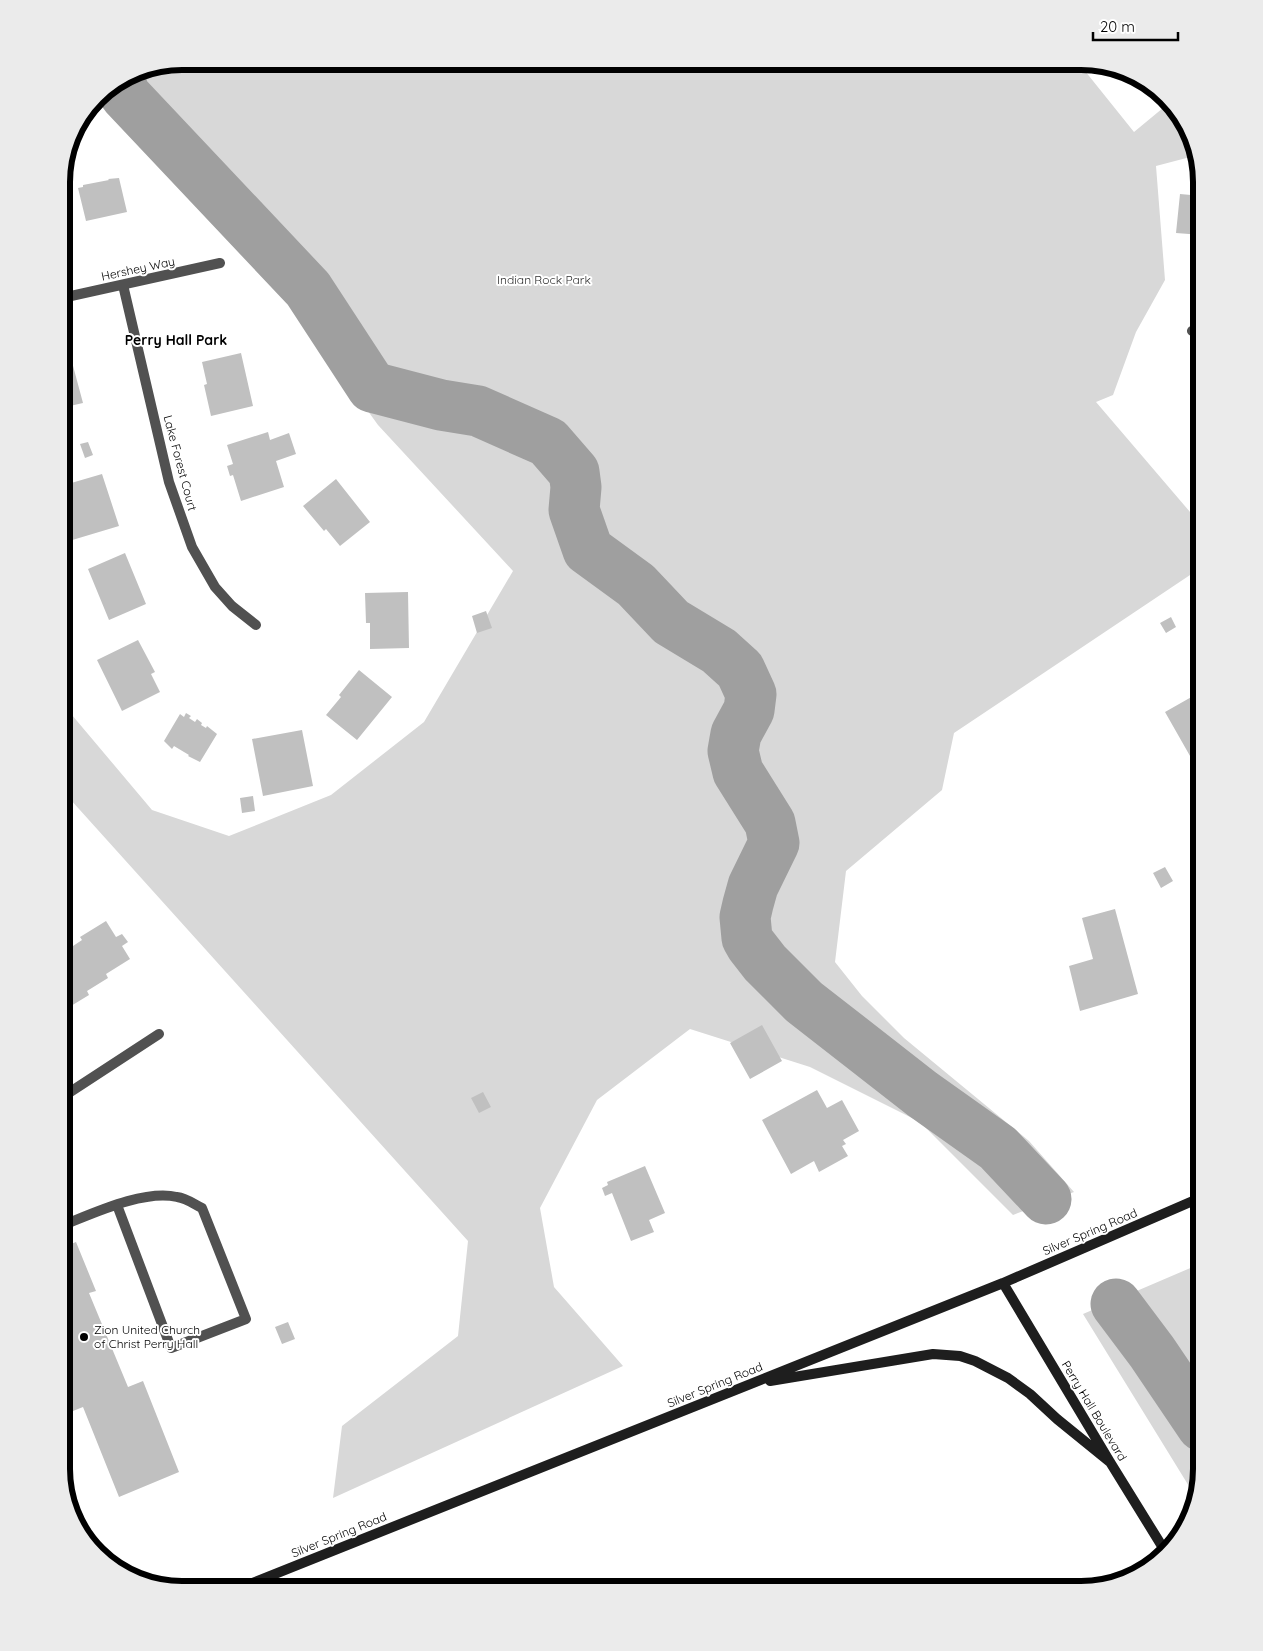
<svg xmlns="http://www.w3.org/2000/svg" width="1263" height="1651" viewBox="0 0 1263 1651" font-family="Quicksand,sans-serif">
<rect width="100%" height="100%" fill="#fff"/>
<path fill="#d8d8d8" d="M182,61H1077L1134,132L1169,103L1182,115L1194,156L1156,166L1165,280L1136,332L1113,395L1096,402L1202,526V567L954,733L942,790L846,871L835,962L862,996L904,1038L1029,1141L1074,1192L1013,1215L920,1122L810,1067L690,1029L597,1100L540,1208L554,1287L623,1366L333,1498L342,1426L458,1336L468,1241L61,789V702L152,810L229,836L331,795L424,722L513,571L378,425L175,143L136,71Z
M1202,1263V1469L1195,1496L1083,1314Z"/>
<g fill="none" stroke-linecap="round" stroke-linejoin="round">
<path stroke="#9f9f9f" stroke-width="9" d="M108,88L125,95"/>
<path stroke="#9f9f9f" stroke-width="51" d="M120,81L125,95L308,289L372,387L441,405L478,411L548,442L574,472L576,487L574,510L588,550L636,585L671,622L719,651L740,670L751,694L749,710L736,734L733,751L738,772L770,823L774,843L753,886L748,904L745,917L747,938L751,945L765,963L804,1002L922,1094L998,1148L1046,1199
M1116,1304L1152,1352L1202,1426"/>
</g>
<path fill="#c0c0c0" d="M119,178L127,212L86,221L78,188L83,187V185L109,180L108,179Z
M1180,194L1202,196V235L1176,233Z
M241,353L253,406L211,416L204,385L207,384L202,362Z
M72,362L83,403L61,408V364Z
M268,432L270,440L289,433L296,454L276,461L284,487L241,501L233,475L230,476L227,466L233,464L227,445Z
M88,442L93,455L85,458L80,444Z
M1202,444V463L1192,452Z
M102,474L119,526L69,541L61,516V486Z
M336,479L370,522L340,546L326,529L324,531L303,506Z
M125,553L146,604L109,620L88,569Z
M408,592L409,648L370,649V623H366L365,593Z
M486,611L492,628L477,633L472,616Z
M1171,617L1176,627L1166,633L1160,623Z
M138,640L155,672L151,674L160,692L122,711L97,660Z
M359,670L392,697L357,740L326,715L341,697L339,695Z
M1202,691V768L1198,770L1165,712Z
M186,713L191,716L189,718L195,722L197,719L202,723L201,725L206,728L207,726L217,734L200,762L188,756L189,755L174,746L172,749L164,741L180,714L184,717Z
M302,730L313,786L263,796L252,739Z
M253,796L255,811L242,813L240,798Z
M1165,867L1173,881L1161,888L1153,873Z
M1115,909L1138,994L1080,1011L1069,966L1093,959L1082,918Z
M106,921L116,937L122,934L128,942L122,946L130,959L106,974L108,978L87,991L89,995L66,1009L69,1012L61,1017V959L63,958L61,954L82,940L80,937Z
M762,1025L782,1061L750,1079L730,1043Z
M817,1090L827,1108L842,1100L859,1131L843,1140L846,1144L842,1146L848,1156L819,1172L814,1161L791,1174L762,1120Z
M483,1092L491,1107L479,1113L471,1098Z
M645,1166L665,1213L649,1220L654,1232L631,1241L612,1193L605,1196L602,1188L608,1185L607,1182Z
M76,1242L96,1291L89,1293L128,1387L143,1381L179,1472L119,1497L83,1407L68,1413L61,1397V1248Z
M288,1322L295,1339L282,1344L275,1327Z"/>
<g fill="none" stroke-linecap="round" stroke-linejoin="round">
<path stroke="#515151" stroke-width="10" d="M61,1226C92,1214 144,1189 177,1197C186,1198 194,1204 202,1208L246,1319L171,1348L117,1205"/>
<path stroke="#515151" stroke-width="10" d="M123,285L169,482L192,547L215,587L232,606L256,625
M62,298L220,263
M1192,331L1202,334
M61,1098L159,1034"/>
<path stroke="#1e1e1e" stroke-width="10" d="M1003,1283L1110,1462L1165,1551
M770,1381L933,1354L960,1356L975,1361L1008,1378L1030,1394L1057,1419L1110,1462
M235,1590L1003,1283L1202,1197"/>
</g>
<circle fill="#000" stroke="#fff" stroke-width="2" cx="84" cy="1337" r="5"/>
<g text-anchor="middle" stroke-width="4" stroke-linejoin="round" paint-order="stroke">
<g font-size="12" fill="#000" stroke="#fff">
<text transform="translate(138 269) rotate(-12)" y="4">Hershey Way</text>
<text transform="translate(180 463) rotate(75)" y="4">Lake Forest Court</text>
<text transform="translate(1090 1232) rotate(-23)" y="4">Silver Spring Road</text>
<text transform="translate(715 1385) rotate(-22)" y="4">Silver Spring Road</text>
<text transform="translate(1094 1411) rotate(59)" y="4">Perry Hall Boulevard</text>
<text transform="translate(339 1535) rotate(-22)" y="4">Silver Spring Road</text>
</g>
<g font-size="12" fill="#2f2f2f" stroke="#fff">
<text x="544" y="284">Indian Rock Park</text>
</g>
<g font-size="12" fill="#000" stroke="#fff" text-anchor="start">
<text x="94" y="1334">Zion United Church<tspan x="94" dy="14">of Christ Perry Hall</tspan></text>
</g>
<g font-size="14" font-weight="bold" fill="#000" stroke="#fff">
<text x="176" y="345">Perry Hall Park</text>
</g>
</g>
<path d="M0 0H1263V1651H0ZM182 70H1081A112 112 0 0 1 1193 182V1469A112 112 0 0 1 1081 1581H182A112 112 0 0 1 70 1469V182A112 112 0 0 1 182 70Z" fill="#ebebeb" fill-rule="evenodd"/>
<path fill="none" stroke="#000" stroke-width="6" d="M182 70H1081A112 112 0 0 1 1193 182V1469A112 112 0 0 1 1081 1581H182A112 112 0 0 1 70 1469V182A112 112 0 0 1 182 70Z"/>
<path d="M1093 32v8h85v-8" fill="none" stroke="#000000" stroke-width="2.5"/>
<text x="1100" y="32" font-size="15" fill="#000000" stroke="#ffffff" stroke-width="4" paint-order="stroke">20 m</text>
</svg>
